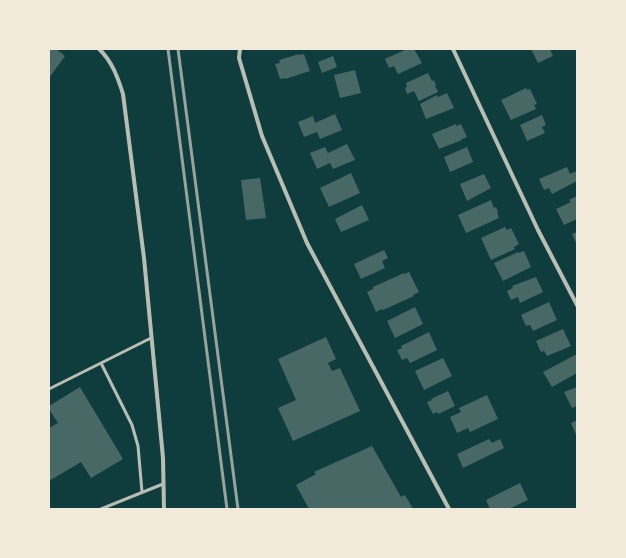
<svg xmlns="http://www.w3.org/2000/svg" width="626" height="558" viewBox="0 0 626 558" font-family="'Asap Condensed',sans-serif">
<rect width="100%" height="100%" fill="#0f3d3e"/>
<path fill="#486865" d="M49,49H56L65,56L49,78Z
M407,49H414L422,63L398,74L394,66L389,68L385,59Z
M531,49H550L553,56L538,63Z
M299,54V55L304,54L310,71L285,79V78L280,79L275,64L280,63L279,60Z
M333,56L337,67L322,73L318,62Z
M355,70L361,93L340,98L334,75Z
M428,73L432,81L434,80L436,85L435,86L438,92L419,101L414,91L407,94L405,88L407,87L406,83Z
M526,88L527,90L530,89L537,104L534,105L536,109L511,120L501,100Z
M447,93L454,108L426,119L420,104L437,95L438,97Z
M335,114L342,130L320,139L317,132L304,137L298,122L313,116L315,123Z
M542,115L546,125L542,127L545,133L527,141L520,125Z
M456,124V126L461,124L467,137L462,139V140L439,149L432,134Z
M347,144L355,160L333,169L330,163L317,169L310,153L325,147L328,153Z
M467,147L473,162L450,172L444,157Z
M567,167L570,174L577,171V181L552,194L549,188L544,190L539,179Z
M351,173L360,193L329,207L320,188Z
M484,174L491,188L467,201L460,184Z
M260,178L266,218L246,220L241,180Z
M577,196V219L564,225L556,209L571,202L569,200Z
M491,200L494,208L496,207L498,212H497L499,218L466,233L458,215Z
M362,205L369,220L341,232L335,219Z
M505,227L507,230L511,228L519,244L514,247L515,249L491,260L481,238Z
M577,232V245L572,234Z
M384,250L388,258L382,261L385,268L361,279L354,264Z
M524,251L531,267L503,281L494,263L518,252V253Z
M409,272L419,292L413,295L414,296L383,310L382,309L376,312L367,292L373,289V287L404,273L405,274Z
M536,277L543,292L520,303L518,297L511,300L507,291L513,288L512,286Z
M549,302L557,320L533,331L530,325L526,326L521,315Z
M415,307L423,324L395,338L387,321Z
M563,329L571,346L547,356L544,351L541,352L536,341Z
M429,332L437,350L410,363L407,358L402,360L397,350L402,348L401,346Z
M326,337L336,359L328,363L332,371L340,368L360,411L293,441L278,408L296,400L278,359Z
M577,354V373L552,387L543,372Z
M443,358L452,376L424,390L415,371Z
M80,387L123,459L91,478L81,462L49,481V428L58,423L49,409V406Z
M577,387V406L572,408L564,392Z
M448,391L455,406L438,414L437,412L433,414L427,402L432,400L431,399Z
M487,395L498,419L470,432L468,428L457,433L450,417L461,412L459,408Z
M577,420V437L571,423Z
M489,439L492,443L500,439L504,448L463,468L457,454Z
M372,446L401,497L405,495L413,509H309L296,485L316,474L314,472Z
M520,483L528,500L509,509H490L486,500Z"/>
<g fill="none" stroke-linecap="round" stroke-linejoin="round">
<path stroke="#b8beb3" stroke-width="3" d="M101,363L132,425L138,446L142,492
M49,389L151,338
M101,509L163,484"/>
<path stroke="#b8beb3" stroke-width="4" d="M99,49C112,61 118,78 123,94L144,258L163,458L164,509
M240,49L239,58L262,136L307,243L449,509
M453,49L538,230L577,305"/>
<path stroke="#97a49c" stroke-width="3" d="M168,49L227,509
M178,49L238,509"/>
</g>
<rect width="626" height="558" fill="none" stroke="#f1e9da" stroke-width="100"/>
</svg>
